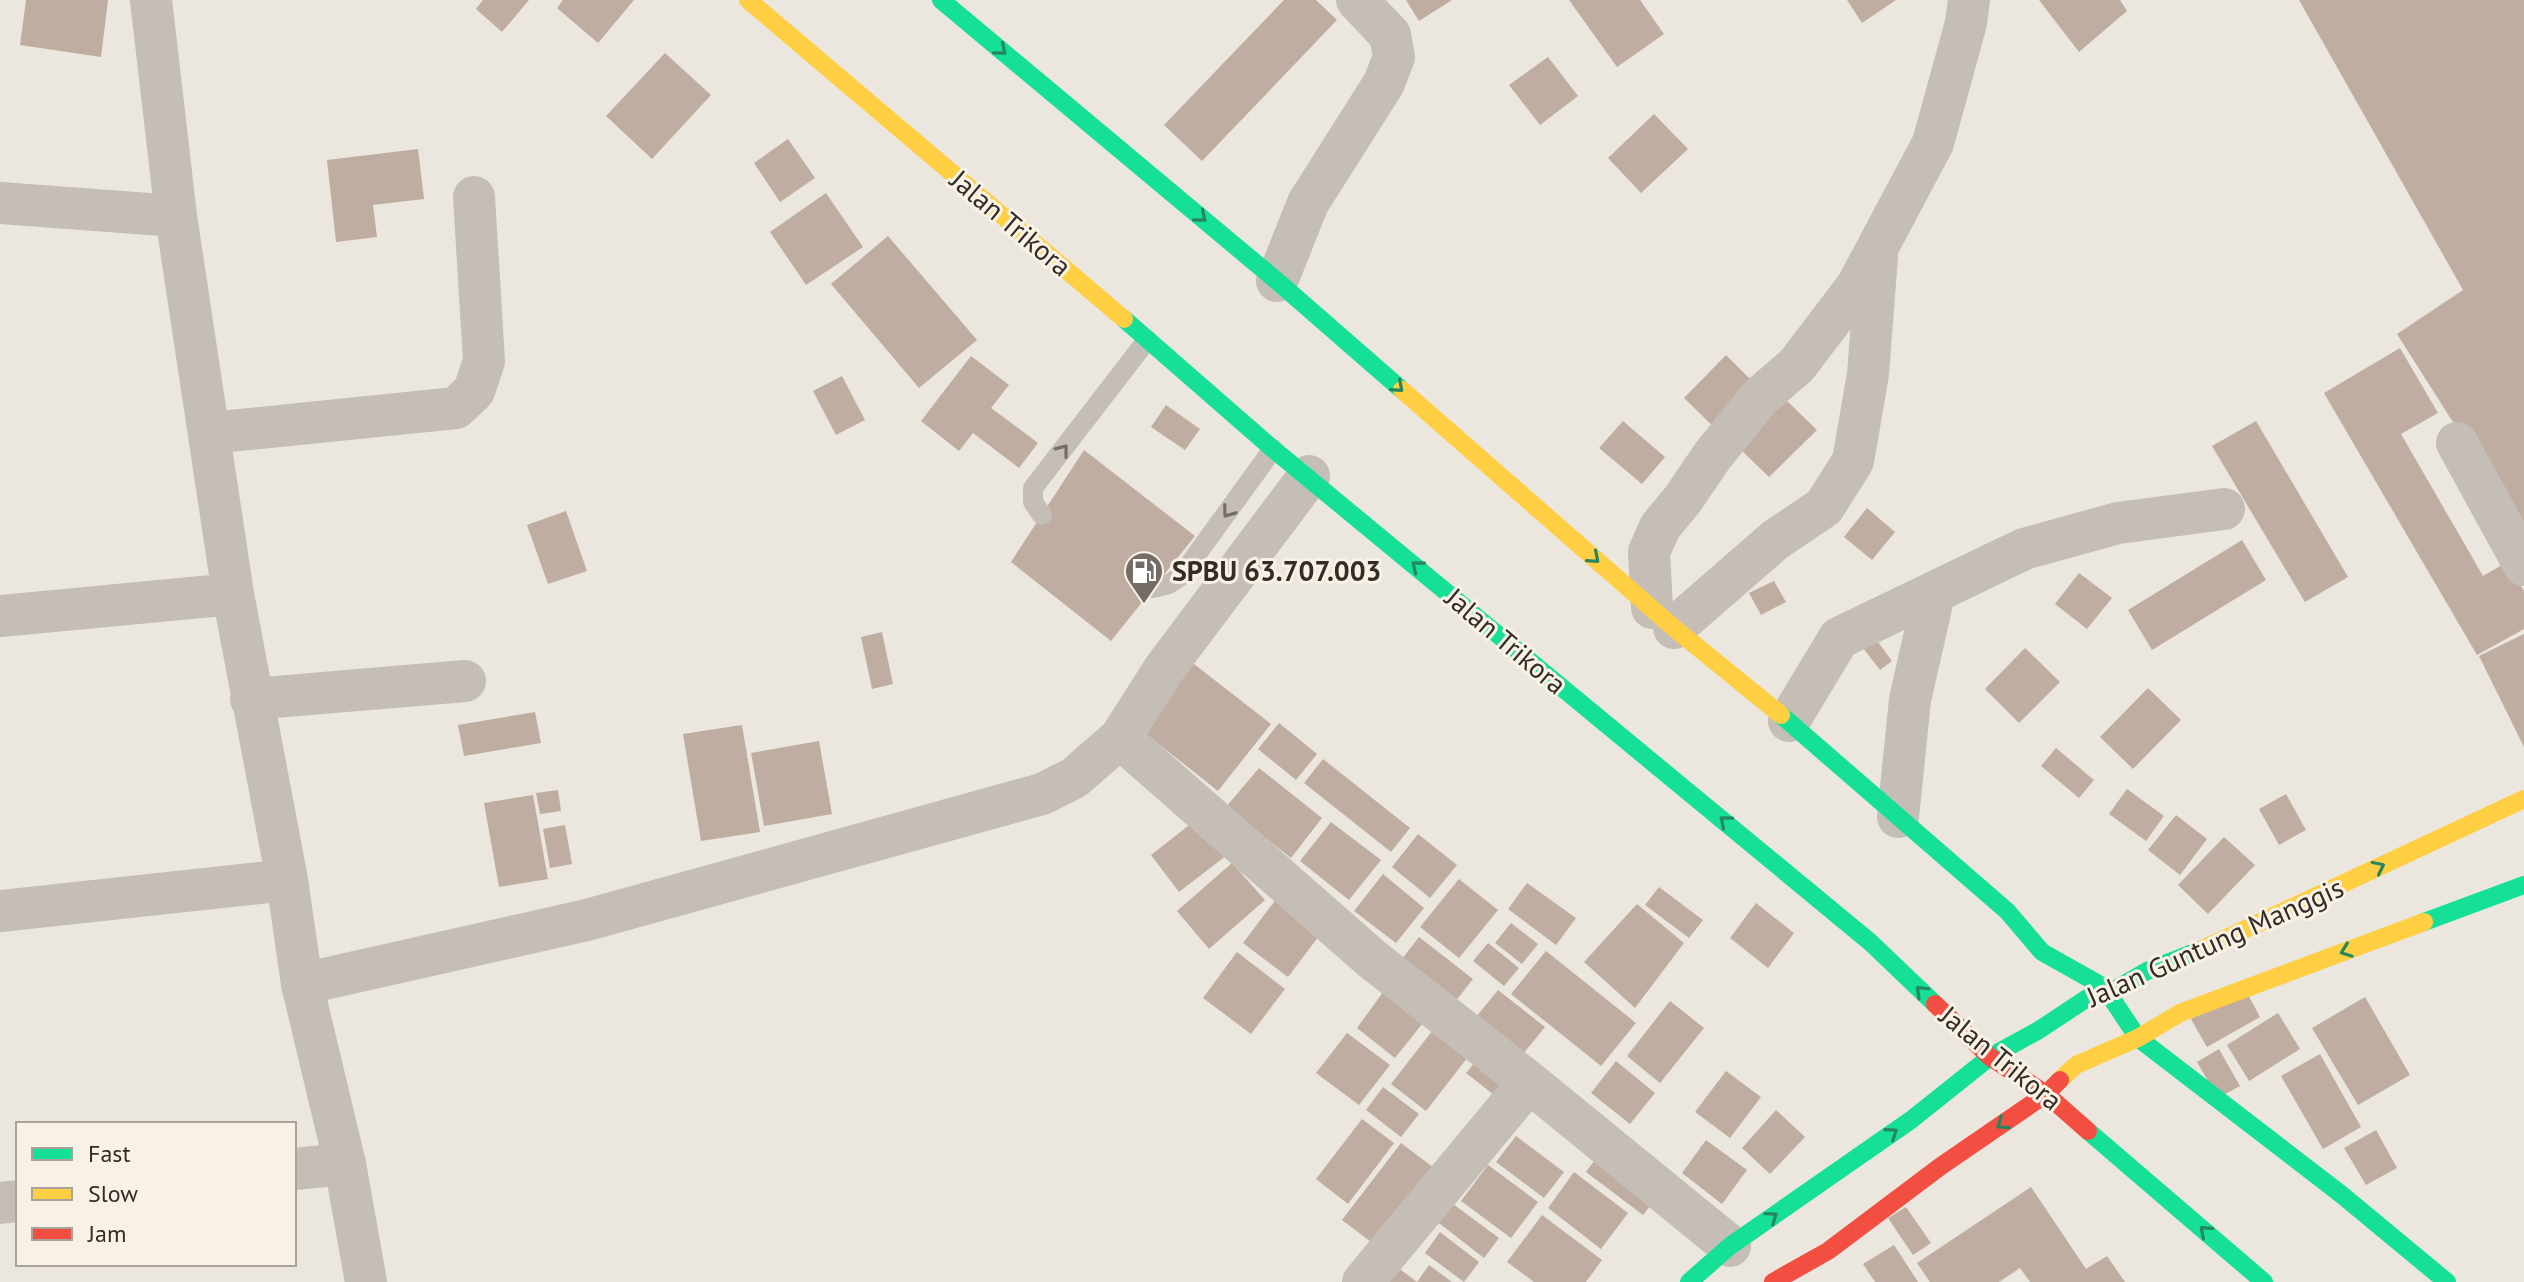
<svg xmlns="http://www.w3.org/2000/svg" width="2524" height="1282" font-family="'PT Sans',sans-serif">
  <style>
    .building { fill: #beada0 }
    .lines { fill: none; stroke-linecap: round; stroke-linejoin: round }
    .lane { stroke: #c4beb7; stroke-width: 20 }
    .street { stroke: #c4beb7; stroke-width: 42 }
    .fast { stroke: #16e098; stroke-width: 18 }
    .slow { stroke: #ffcf43; stroke-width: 18 }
    .jam { stroke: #f24e42; stroke-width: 18 }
    .oneway { stroke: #25865f }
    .oneway2 { stroke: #756e67 }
    .labels { text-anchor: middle; stroke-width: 6; stroke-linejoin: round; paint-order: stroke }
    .street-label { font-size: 28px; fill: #342c26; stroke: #f8f1e5 }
    .poi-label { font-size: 28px; font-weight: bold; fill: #342c26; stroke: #f8f1e5; text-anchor: start }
  </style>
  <rect width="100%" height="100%" fill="#ebe7de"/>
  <path class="building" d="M 26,0 L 108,0 L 101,57 L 20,45 Z
    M 483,0 L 529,0 L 502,32 L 476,9 Z
    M 563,0 L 634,0 L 598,43 L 557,8 Z
    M 1284,0 L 1316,0 L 1337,20 L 1202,161 L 1164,125 Z
    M 1406,0 L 1452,0 L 1419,21 Z
    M 1569,0 L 1640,0 L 1664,34 L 1617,67 Z
    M 1847,0 L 1896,0 L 1862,23 Z
    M 2039,0 L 2120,0 L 2127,11 L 2079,52 Z
    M 2299,0 L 2524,0 L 2524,534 L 2397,334 L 2463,290 Z
    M 665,53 L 711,95 L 652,159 L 606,116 Z
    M 1548,57 L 1578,96 L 1540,125 L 1509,85 Z
    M 1654,114 L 1688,149 L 1641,193 L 1608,158 Z
    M 788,139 L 815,178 L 780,202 L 754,163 Z
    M 418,149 L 424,199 L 373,205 L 377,237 L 336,242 L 327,160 Z
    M 826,193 L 863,247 L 806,285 L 770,232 Z
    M 888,236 L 977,340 L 919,388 L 831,284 Z
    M 2400,348 L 2438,413 L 2401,434 L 2483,576 L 2507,562 L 2524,591 L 2524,629 L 2477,655 L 2324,393 Z
    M 1726,355 L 1758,387 L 1716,429 L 1684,398 Z
    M 971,356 L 1009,385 L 991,408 L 1038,443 L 1019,468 L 973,433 L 959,451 L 921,421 Z
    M 842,376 L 865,420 L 836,435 L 813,391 Z
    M 1786,400 L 1817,430 L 1769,477 L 1738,447 Z
    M 1166,405 L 1200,429 L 1185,450 L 1151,427 Z
    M 1623,421 L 1665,457 L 1642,484 L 1599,448 Z
    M 2256,421 L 2348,577 L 2305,602 L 2212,446 Z
    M 1084,450 L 1195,536 L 1111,641 L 1011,562 Z
    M 1867,508 L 1895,532 L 1872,560 L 1844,537 Z
    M 566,511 L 587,571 L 548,584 L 527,525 Z
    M 2242,540 L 2266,580 L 2152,650 L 2128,610 Z
    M 2079,573 L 2112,598 L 2087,629 L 2055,604 Z
    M 1774,581 L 1786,602 L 1761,615 L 1749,593 Z
    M 1870,631 L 1892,661 L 1880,670 L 1857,640 Z
    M 882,632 L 893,684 L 872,689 L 861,637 Z
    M 2524,634 L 2524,747 L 2479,656 Z
    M 2025,648 L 2060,682 L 2019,723 L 1985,689 Z
    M 1194,664 L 1271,724 L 1218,791 L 1141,730 Z
    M 2148,688 L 2181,720 L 2133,769 L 2100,737 Z
    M 535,712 L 541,743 L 464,756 L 458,725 Z
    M 1279,723 L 1317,754 L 1296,780 L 1258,749 Z
    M 742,725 L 760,832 L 701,841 L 683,734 Z
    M 819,741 L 832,814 L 764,826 L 751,753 Z
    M 2056,748 L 2094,780 L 2079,798 L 2041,766 Z
    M 1323,759 L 1410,828 L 1391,852 L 1304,783 Z
    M 1259,768 L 1322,818 L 1291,858 L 1226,807 Z
    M 2127,789 L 2164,816 L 2146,841 L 2109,814 Z
    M 558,790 L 561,811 L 540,814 L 536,793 Z
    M 2286,794 L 2306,830 L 2279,845 L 2259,809 Z
    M 533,795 L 548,879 L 499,887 L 484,803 Z
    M 1202,815 L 1231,852 L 1179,892 L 1151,855 Z
    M 2176,815 L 2207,839 L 2180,875 L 2148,850 Z
    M 1331,822 L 1381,860 L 1349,900 L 1300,861 Z
    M 565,825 L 572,864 L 550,868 L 543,829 Z
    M 1418,834 L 1457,865 L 1430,898 L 1392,867 Z
    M 2224,837 L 2255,865 L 2208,914 L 2178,885 Z
    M 1232,863 L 1265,900 L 1209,949 L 1177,911 Z
    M 1383,874 L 1424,908 L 1396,943 L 1354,911 Z
    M 1459,879 L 1498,910 L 1459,958 L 1420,927 Z
    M 1527,883 L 1576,918 L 1556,945 L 1508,909 Z
    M 1659,887 L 1703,920 L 1689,938 L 1645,905 Z
    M 1283,890 L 1328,924 L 1288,977 L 1243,943 Z
    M 1756,903 L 1794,933 L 1768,968 L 1730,938 Z
    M 1637,904 L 1684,943 L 1635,1008 L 1584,962 Z
    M 1511,923 L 1538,944 L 1522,964 L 1495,943 Z
    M 1419,937 L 1473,979 L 1455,1002 L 1402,959 Z
    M 1488,943 L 1519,968 L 1504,986 L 1473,961 Z
    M 1546,951 L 1636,1023 L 1601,1066 L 1511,994 Z
    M 1237,952 L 1285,989 L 1251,1034 L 1203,998 Z
    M 1386,988 L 1426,1019 L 1395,1058 L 1357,1028 Z
    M 2245,989 L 2260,1017 L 2207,1047 L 2191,1019 Z
    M 1498,990 L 1545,1027 L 1523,1054 L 1476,1017 Z
    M 2365,997 L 2410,1075 L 2358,1105 L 2312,1028 Z
    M 1670,1001 L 1704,1028 L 1660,1083 L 1627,1056 Z
    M 2278,1013 L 2300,1049 L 2249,1081 L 2227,1045 Z
    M 1436,1026 L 1471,1053 L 1426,1111 L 1391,1084 Z
    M 1347,1033 L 1390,1065 L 1359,1105 L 1316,1073 Z
    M 2219,1049 L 2240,1086 L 2218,1098 L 2197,1062 Z
    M 2320,1054 L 2361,1127 L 2323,1149 L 2281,1076 Z
    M 1480,1056 L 1512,1081 L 1498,1098 L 1466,1073 Z
    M 1616,1061 L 1655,1093 L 1630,1124 L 1591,1093 Z
    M 1726,1071 L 1761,1097 L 1730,1138 L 1695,1112 Z
    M 1383,1087 L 1419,1114 L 1401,1137 L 1366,1110 Z
    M 1776,1110 L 1805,1137 L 1770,1174 L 1742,1148 Z
    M 1362,1119 L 1394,1143 L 1348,1204 L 1316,1179 Z
    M 2376,1130 L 2397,1168 L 2366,1185 L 2344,1148 Z
    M 1516,1136 L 1564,1172 L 1544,1198 L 1496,1162 Z
    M 1706,1140 L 1747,1170 L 1722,1204 L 1682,1173 Z
    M 1401,1143 L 1438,1171 L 1379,1248 L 1342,1220 Z
    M 1602,1150 L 1660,1193 L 1643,1215 L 1586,1172 Z
    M 1488,1165 L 1538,1202 L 1511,1238 L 1461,1201 Z
    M 1574,1172 L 1628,1213 L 1601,1249 L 1548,1208 Z
    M 2031,1187 L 2086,1269 L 2107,1256 L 2125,1282 L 2030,1282 L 2020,1268 L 1999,1282 L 1930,1282 L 1917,1263 Z
    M 1449,1201 L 1499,1238 L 1484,1258 L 1435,1220 Z
    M 1906,1207 L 1931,1243 L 1913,1255 L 1888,1218 Z
    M 1542,1215 L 1602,1260 L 1586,1282 L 1534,1282 L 1507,1262 Z
    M 1440,1232 L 1479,1262 L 1464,1282 L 1425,1253 Z
    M 1894,1245 L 1918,1282 L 1875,1282 L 1863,1264 Z
    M 1393,1264 L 1417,1282 L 1379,1282 Z
    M 1429,1265 L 1452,1282 L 1417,1282 Z"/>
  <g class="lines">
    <path class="lane" d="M 1042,515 L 1033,502 L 1033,488 L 1147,340
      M 1153,588 L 1169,584 L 1181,576 L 1273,449"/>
    <path class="street" d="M 151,0 L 176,216 L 233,594 L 287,880 L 302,984 L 345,1164 L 366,1282
      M 0,203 L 176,216
      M 1277,281 L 1308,203 L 1384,83 L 1394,57 L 1390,35 L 1357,0
      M 210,433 L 456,408 L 474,391 L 484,361 L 474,197
      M 2457,443 L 2524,565
      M 1652,608 L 1649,552 L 1660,527 L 1683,499 L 1713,455 L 1760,397 L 1797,365 L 1857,286 L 1933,143 L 1966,23 L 1969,0
      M 0,616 L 233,594
      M 1674,628 L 1775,540 L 1824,507 L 1853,461 L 1868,374 L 1877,257
      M 251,699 L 465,681
      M 1789,721 L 1839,638 L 2024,549 L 2118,523 L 2224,509
      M 1120,738 L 1372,959 L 1529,1082 L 1730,1246
      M 1898,817 L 1910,700 L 1934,594
      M 0,911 L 287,880
      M 302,984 L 587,920 L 1042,794 L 1074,778 L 1120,738 L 1164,669 L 1309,476
      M 294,1169 L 345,1164
      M 0,1203 L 18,1201
      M 1363,1282 L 1529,1082"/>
    <path class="fast" d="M 941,0 L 1277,281 L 1402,390
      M 1124,319 L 1273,449 L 1870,942 L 1935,1004
      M 1781,715 L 2007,911 L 2042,952 L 2104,987 L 2138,1038 L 2342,1195 L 2447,1282
      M 2424,922 L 2524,885
      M 2088,1131 L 2264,1282
      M 1689,1282 L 1730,1246 L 1911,1120 L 1990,1057 L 2039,1030 L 2104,987 L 2114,990 L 2147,971 L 2203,949"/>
    <path class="slow" d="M 748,0 L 1124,319
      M 1402,390 L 1674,628 L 1781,715
      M 2203,949 L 2524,799
      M 2060,1080 L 2076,1065 L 2138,1038 L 2180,1013 L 2424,922"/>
    <path class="jam" d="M 1935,1004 L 1990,1057 L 2046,1094 L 2088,1131
      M 1773,1282 L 1828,1251 L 1941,1166 L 2046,1094 L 2060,1080"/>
  </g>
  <defs><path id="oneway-chevron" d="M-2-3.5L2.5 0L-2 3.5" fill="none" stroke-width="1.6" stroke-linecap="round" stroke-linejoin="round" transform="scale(2)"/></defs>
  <g class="oneway">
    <use href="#oneway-chevron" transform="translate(1001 50) rotate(40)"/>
    <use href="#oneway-chevron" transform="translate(1201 217) rotate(40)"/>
    <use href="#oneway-chevron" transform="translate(1398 387) rotate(41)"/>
    <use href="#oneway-chevron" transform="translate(1594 558) rotate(41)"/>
    <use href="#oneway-chevron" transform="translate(1417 566) rotate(-140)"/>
    <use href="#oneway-chevron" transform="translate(1725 821) rotate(-140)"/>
    <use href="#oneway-chevron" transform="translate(2379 867) rotate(-26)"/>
    <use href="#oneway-chevron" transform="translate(2346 951) rotate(160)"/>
    <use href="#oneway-chevron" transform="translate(1921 991) rotate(-136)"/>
    <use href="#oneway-chevron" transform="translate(2002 1124) rotate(146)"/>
    <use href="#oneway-chevron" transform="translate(1892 1133) rotate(-35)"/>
    <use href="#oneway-chevron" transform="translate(1772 1217) rotate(-35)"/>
    <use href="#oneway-chevron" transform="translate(2205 1231) rotate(-139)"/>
  </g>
  <g class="oneway2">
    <use href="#oneway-chevron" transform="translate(1063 450) rotate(-52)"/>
    <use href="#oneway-chevron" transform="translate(1228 512) rotate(126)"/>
  </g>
  <defs>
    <symbol id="fuel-pin" viewBox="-11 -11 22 30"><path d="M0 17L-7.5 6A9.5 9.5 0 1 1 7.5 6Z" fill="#746d66" stroke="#f8f1e5"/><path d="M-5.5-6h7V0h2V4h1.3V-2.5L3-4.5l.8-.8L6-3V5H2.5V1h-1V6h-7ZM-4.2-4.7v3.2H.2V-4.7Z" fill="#fff"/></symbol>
  </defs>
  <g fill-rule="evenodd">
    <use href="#fuel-pin" x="1122" y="549" width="44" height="60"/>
  </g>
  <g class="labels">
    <g class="street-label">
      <text transform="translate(1011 223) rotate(40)" y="10">Jalan Trikora</text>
      <text transform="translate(1506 641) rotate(40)" y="10">Jalan Trikora</text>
      <text transform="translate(2215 942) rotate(-24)" y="10">Jalan Guntung Manggis</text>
      <text transform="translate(2001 1058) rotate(39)" y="10">Jalan Trikora</text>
    </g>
    <g class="poi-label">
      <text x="1172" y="581">SPBU 63.707.003</text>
    </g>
  </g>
  <rect x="16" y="1122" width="280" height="144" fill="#f8f1e5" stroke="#aaa299" stroke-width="2"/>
  <rect x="32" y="1148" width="40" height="12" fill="#16e098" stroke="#aaa299" stroke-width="2"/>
  <text x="88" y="1162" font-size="24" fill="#342c26">Fast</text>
  <rect x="32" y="1188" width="40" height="12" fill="#ffcf43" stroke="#aaa299" stroke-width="2"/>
  <text x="88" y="1202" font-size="24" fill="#342c26">Slow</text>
  <rect x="32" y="1228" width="40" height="12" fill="#f24e42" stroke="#aaa299" stroke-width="2"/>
  <text x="88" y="1242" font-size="24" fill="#342c26">Jam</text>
</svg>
